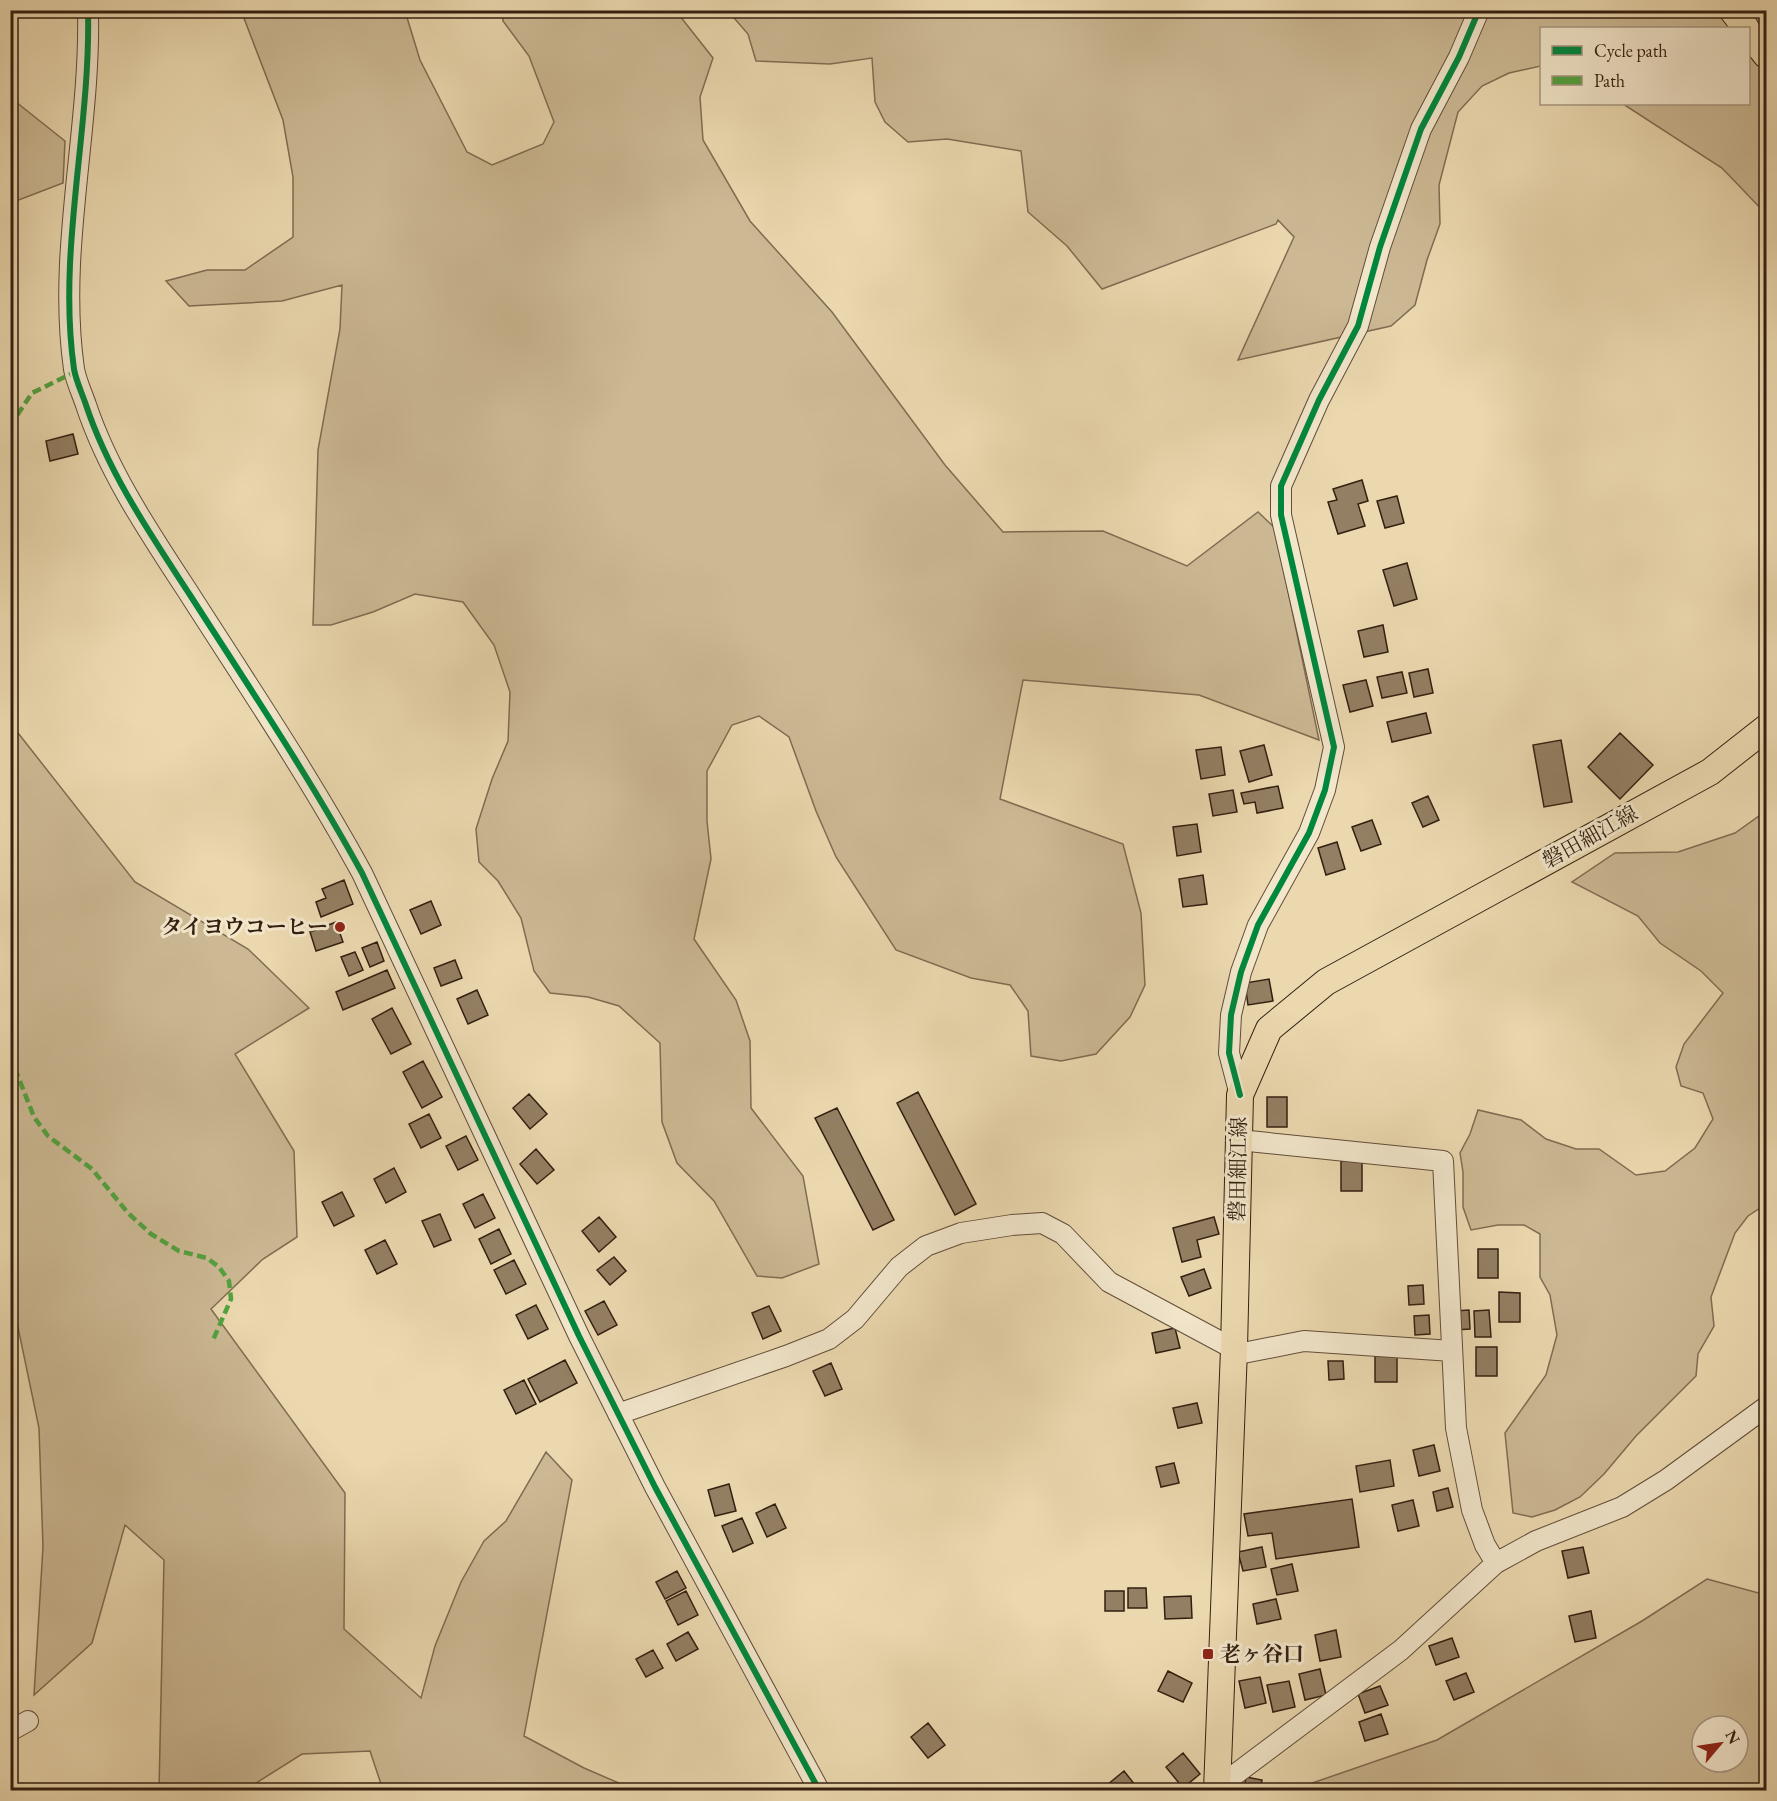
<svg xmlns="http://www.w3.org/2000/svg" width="1777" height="1801" font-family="'EB Garamond','Noto Serif JP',serif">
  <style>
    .green { fill: #ccb994; stroke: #806c52; stroke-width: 1.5; fill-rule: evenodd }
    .building { fill: #937f63; stroke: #331f10; stroke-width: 1.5 }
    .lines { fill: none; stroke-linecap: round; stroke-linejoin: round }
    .minor-casing { stroke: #614d38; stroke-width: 22 }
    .major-casing { stroke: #331f10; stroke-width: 28 }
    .minor { stroke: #f2e6cb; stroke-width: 20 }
    .major { stroke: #ebd8af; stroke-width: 26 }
    .quiet { stroke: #52a23f; stroke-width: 4.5; stroke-dasharray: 9 4.5; stroke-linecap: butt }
    .cycleway-casing { stroke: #f2e6cb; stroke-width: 10 }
    .cycleway { stroke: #00873e; stroke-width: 6 }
    .poi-dot { fill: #8f2418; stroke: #f2e6cb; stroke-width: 2 }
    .labels { text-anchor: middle; stroke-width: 6; stroke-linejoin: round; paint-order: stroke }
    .street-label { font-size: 21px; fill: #331f10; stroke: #f2e6cb }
    .poi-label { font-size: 21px; font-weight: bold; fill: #331f10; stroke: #f2e6cb; text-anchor: end }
  </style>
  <rect width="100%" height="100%" fill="#ebd8af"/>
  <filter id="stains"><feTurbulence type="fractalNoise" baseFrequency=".00333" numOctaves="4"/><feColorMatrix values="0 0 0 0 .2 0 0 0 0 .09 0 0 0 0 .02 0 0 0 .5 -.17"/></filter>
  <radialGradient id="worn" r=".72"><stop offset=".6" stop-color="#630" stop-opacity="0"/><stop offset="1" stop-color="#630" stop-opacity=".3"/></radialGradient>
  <path class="green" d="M 1719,10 L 1733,28 L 1542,28 L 1541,66 L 1509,73 L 1482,86 L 1458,112 L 1439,185 L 1440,224 L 1427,260 L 1415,305 L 1391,326 L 1238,360 L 1294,237 L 1278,220 L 1276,224 L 1102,289 L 1067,246 L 1028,212 L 1021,151 L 947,139 L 908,142 L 885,122 L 875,102 L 872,58 L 830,64 L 756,61 L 748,34 L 728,11 Z
    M 238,11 L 405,11 L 420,60 L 467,152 L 492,165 L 543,144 L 554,122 L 529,56 L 503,21 L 502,11 L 676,11 L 713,58 L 700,97 L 703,140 L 750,221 L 832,312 L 945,465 L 1003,532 L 1103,531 L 1187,566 L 1258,512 L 1275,528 L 1319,740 L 1199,695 L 1023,680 L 1000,799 L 1123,844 L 1141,913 L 1145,985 L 1130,1017 L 1096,1054 L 1061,1061 L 1031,1056 L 1028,1011 L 1010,985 L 971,978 L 896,950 L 836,857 L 816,811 L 789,737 L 759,716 L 732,725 L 707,771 L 707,821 L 711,859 L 694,939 L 736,1000 L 750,1041 L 751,1108 L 803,1176 L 819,1264 L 782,1278 L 757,1276 L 714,1201 L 677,1163 L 662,1122 L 660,1043 L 619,1006 L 588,997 L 550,993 L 534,971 L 521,918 L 498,881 L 479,862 L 476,829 L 492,779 L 508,741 L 510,692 L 494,645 L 463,602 L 415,594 L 373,612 L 331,625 L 313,625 L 318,450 L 340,329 L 342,285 L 282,301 L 189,306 L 166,281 L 207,270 L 245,270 L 293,237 L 293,177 L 283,120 L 242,13 Z
    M 1748,11 L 1766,11 L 1766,33 Z
    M 1749,48 L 1766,72 L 1766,214 L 1722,168 L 1623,104 L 1748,104 Z
    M 11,98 L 65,141 L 63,183 L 11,203 Z
    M 11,724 L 135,882 L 248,949 L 309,1008 L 235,1054 L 294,1151 L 297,1237 L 263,1259 L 211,1309 L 345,1493 L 344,1629 L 421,1698 L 435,1646 L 461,1582 L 484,1541 L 506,1521 L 546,1452 L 572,1480 L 524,1736 L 584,1768 L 635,1790 L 383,1790 L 370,1751 L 302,1754 L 245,1790 L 159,1790 L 164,1560 L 125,1525 L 92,1643 L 34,1695 L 43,1547 L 39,1428 L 10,1289 Z
    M 1766,811 L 1766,1204 L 1748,1216 L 1735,1233 L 1711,1297 L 1714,1326 L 1698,1354 L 1696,1376 L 1636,1436 L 1604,1474 L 1580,1497 L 1555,1510 L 1532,1517 L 1513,1513 L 1505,1433 L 1546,1375 L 1557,1335 L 1550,1295 L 1540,1277 L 1540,1234 L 1524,1225 L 1498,1225 L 1471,1230 L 1463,1207 L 1463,1172 L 1460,1153 L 1470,1134 L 1478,1110 L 1521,1120 L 1546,1139 L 1576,1149 L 1599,1149 L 1636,1175 L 1665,1171 L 1695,1148 L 1713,1119 L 1703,1093 L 1681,1086 L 1676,1067 L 1684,1044 L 1723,993 L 1701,971 L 1660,943 L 1638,916 L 1572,882 L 1615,853 L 1678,852 L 1735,833 Z
    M 1707,1579 L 1766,1595 L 1766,1790 L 1292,1790 L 1437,1740 L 1642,1621 ZM 1702,1726 L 1738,1726 L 1738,1762 L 1702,1762 Z"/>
  <path class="building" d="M 73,434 L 78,454 L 50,461 L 46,441 Z
    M 1362,480 L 1368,501 L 1358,504 L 1365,526 L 1338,534 L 1328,502 L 1337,500 L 1333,489 Z
    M 1397,496 L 1404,523 L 1385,528 L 1377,501 Z
    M 1407,563 L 1417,599 L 1394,606 L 1383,570 Z
    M 1383,625 L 1388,652 L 1364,657 L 1358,631 Z
    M 1428,669 L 1433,693 L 1414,697 L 1409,673 Z
    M 1402,672 L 1407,693 L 1382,698 L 1377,677 Z
    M 1366,680 L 1373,706 L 1350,712 L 1343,685 Z
    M 1426,713 L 1431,733 L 1392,742 L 1387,722 Z
    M 1620,733 L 1653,765 L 1620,799 L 1588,767 Z
    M 1561,740 L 1572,802 L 1544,807 L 1533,745 Z
    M 1264,745 L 1272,775 L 1249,782 L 1240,751 Z
    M 1221,747 L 1225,775 L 1201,779 L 1196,750 Z
    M 1278,786 L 1283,808 L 1257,813 L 1255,802 L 1244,804 L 1241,793 Z
    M 1233,790 L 1237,812 L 1213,816 L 1209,794 Z
    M 1428,796 L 1439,820 L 1423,827 L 1412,803 Z
    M 1372,820 L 1381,844 L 1361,851 L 1352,827 Z
    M 1197,824 L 1201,852 L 1177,856 L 1173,827 Z
    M 1337,842 L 1345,869 L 1326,875 L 1318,848 Z
    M 1203,875 L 1207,904 L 1183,907 L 1179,879 Z
    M 344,880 L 353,904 L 321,917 L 316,902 L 326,898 L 322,889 Z
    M 431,901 L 441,925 L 421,934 L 410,910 Z
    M 336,922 L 343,942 L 316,951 L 310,932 Z
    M 377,942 L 384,961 L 370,967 L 362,948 Z
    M 355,952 L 363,970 L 349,976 L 341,957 Z
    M 455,960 L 462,978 L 441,986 L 434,968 Z
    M 387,970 L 395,988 L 343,1010 L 336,992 Z
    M 1269,979 L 1273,1001 L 1248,1005 L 1245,983 Z
    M 477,990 L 488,1015 L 468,1024 L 457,999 Z
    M 392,1008 L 411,1044 L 391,1054 L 372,1019 Z
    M 423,1061 L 442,1097 L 422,1108 L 403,1072 Z
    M 918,1092 L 976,1204 L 955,1215 L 897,1103 Z
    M 529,1094 L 547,1114 L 530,1129 L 513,1108 Z
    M 1267,1097 L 1287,1097 L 1287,1127 L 1267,1127 Z
    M 837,1108 L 894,1220 L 873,1230 L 815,1118 Z
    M 429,1114 L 441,1138 L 421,1148 L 409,1124 Z
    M 466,1136 L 478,1160 L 458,1170 L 446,1146 Z
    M 536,1149 L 554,1170 L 537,1184 L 520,1164 Z
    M 1341,1161 L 1362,1161 L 1362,1191 L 1341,1191 Z
    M 394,1168 L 406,1192 L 386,1203 L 374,1179 Z
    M 342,1192 L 354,1216 L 334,1226 L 322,1202 Z
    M 483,1194 L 495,1218 L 475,1228 L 463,1204 Z
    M 440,1214 L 451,1240 L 434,1247 L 422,1221 Z
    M 599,1217 L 616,1237 L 599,1252 L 582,1231 Z
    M 1214,1217 L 1219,1234 L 1197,1240 L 1201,1257 L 1182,1262 L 1173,1228 Z
    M 499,1229 L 511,1254 L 491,1264 L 479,1239 Z
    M 385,1240 L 397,1264 L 377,1274 L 365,1250 Z
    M 1478,1249 L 1498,1249 L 1498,1278 L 1478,1278 Z
    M 614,1257 L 626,1271 L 610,1285 L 597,1270 Z
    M 514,1260 L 526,1284 L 506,1294 L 494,1270 Z
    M 1204,1269 L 1211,1288 L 1189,1296 L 1181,1277 Z
    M 1423,1285 L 1424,1304 L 1409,1305 L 1408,1286 Z
    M 1499,1292 L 1520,1293 L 1520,1322 L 1499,1322 Z
    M 604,1301 L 617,1325 L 598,1335 L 585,1311 Z
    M 536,1305 L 548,1329 L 528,1339 L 516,1315 Z
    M 769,1306 L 781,1331 L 763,1339 L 752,1313 Z
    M 1469,1310 L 1470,1329 L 1455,1330 L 1454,1311 Z
    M 1489,1310 L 1491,1337 L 1475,1337 L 1474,1311 Z
    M 1429,1315 L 1430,1334 L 1415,1335 L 1414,1316 Z
    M 1175,1328 L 1180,1348 L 1156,1353 L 1152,1333 Z
    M 1476,1347 L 1497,1347 L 1497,1376 L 1476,1376 Z
    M 1375,1355 L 1397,1355 L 1397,1382 L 1375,1382 Z
    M 565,1360 L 577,1383 L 540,1402 L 528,1379 Z
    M 1328,1361 L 1343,1361 L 1344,1379 L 1329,1380 Z
    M 831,1363 L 842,1389 L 825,1396 L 813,1371 Z
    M 524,1380 L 536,1404 L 516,1414 L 504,1390 Z
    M 1197,1403 L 1202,1423 L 1178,1428 L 1173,1408 Z
    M 1434,1445 L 1440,1471 L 1419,1476 L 1413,1450 Z
    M 1390,1460 L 1394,1486 L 1360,1492 L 1356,1466 Z
    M 1174,1463 L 1179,1483 L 1161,1487 L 1156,1467 Z
    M 729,1484 L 736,1511 L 715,1516 L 708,1490 Z
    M 1448,1488 L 1453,1507 L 1437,1511 L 1433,1492 Z
    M 1352,1499 L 1359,1547 L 1276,1559 L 1272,1533 L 1248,1536 L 1244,1514 Z
    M 1413,1500 L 1419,1526 L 1398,1531 L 1392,1505 Z
    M 775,1504 L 786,1528 L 767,1537 L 756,1513 Z
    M 742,1518 L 753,1543 L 733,1552 L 722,1526 Z
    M 1262,1547 L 1266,1567 L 1243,1571 L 1238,1552 Z
    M 1583,1547 L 1589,1573 L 1568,1578 L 1562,1551 Z
    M 1292,1564 L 1298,1591 L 1277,1595 L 1271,1569 Z
    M 677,1571 L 686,1588 L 665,1599 L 656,1582 Z
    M 1128,1588 L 1146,1588 L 1147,1608 L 1128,1608 Z
    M 686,1591 L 698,1615 L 678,1625 L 666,1601 Z
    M 1105,1591 L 1124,1591 L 1124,1611 L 1105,1611 Z
    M 1191,1596 L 1192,1618 L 1165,1619 L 1164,1597 Z
    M 1276,1599 L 1281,1619 L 1257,1624 L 1253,1604 Z
    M 1591,1611 L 1596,1638 L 1575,1642 L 1569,1616 Z
    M 1336,1630 L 1341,1657 L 1320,1661 L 1315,1635 Z
    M 688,1632 L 698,1649 L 676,1661 L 667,1644 Z
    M 1452,1638 L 1459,1657 L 1436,1665 L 1429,1646 Z
    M 653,1650 L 663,1668 L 646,1677 L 636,1659 Z
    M 1320,1669 L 1326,1695 L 1305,1700 L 1299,1674 Z
    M 1168,1671 L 1192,1683 L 1183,1702 L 1158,1691 Z
    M 1466,1673 L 1474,1692 L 1454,1700 L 1446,1681 Z
    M 1260,1677 L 1266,1703 L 1245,1708 L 1239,1681 Z
    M 1289,1681 L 1295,1707 L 1273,1712 L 1267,1685 Z
    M 1380,1686 L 1388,1705 L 1365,1713 L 1358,1694 Z
    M 1381,1714 L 1388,1734 L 1365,1741 L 1359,1722 Z
    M 928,1723 L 945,1745 L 928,1758 L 911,1737 Z
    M 1183,1753 L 1200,1774 L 1183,1788 L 1166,1767 Z
    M 1124,1771 L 1139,1790 L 1112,1790 L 1107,1785 Z
    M 1246,1777 L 1262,1780 L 1260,1790 L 1244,1790 Z"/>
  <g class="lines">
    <defs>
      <path id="minor" d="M 88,10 C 91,129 57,251 74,369 C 76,381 82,393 86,405 C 109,474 151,535 190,595 C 249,687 310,778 362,873 L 579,1336 L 655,1487 L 819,1790
        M 1240,1095 L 1229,1053 L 1231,1015 L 1241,972 L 1258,925 L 1309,833 L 1325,790 L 1334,747 L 1281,515 L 1281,486 L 1319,400 L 1358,326 L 1380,247 L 1421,129 L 1459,57 L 1479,10
        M 1239,1140 L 1443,1161 L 1456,1428 L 1472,1510 L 1485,1545 L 1496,1563
        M 1233,1355 L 1304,1341 L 1452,1351
        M 618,1414 L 786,1356 L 829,1339 L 855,1319 L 899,1267 L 926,1246 L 961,1233 L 1012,1225 L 1042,1223 L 1063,1234 L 1109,1282 L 1234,1349
        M 10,1731 L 28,1721
        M 1217,1788 L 1401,1650 L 1496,1563 L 1536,1541 L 1622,1507 L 1666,1480 L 1766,1407"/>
      <path id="major" d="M 1732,10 L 1746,28
        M 1748,32 L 1766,55
        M 1217,1790 L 1234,1349 L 1240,1095 L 1269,1029 L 1326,982 L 1710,772 L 1766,728"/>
    </defs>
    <use href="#minor" class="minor-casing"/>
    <use href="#major" class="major-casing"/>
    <use href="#minor" class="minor"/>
    <use href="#major" class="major"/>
    <path class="quiet" d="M 10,426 L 32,393 L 75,372
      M 10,1056 L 34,1117 L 48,1136 L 92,1169 L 128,1213 L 151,1234 L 179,1251 L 207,1258 L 219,1267 L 229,1281 L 231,1299 L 213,1340"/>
    <defs>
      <path id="cycleway" d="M 88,10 C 91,129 57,251 74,369 C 76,381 82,393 86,405 C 109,474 151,535 190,595 C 249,687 310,778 362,873 L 579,1336 L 655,1487 L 819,1790
        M 1240,1095 L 1229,1053 L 1231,1015 L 1241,972 L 1258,925 L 1309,833 L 1325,790 L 1334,747 L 1281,515 L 1281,486 L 1319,400 L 1358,326 L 1380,247 L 1421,129 L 1459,57 L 1479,10"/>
    </defs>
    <use href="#cycleway" class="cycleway-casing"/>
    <use href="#cycleway" class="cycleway"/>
  </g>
  <g class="poi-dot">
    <circle cx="340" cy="927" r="6"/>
    <rect x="1202" y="1648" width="12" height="12" rx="3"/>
  </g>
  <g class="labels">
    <g class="street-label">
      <text transform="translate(1590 837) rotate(-29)" y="7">磐田細江線</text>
      <text transform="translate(1238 1169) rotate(-89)" y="7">磐田細江線</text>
    </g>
    <g class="poi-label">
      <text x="328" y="934">タイヨウコーヒー</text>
      <text x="1220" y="1661" text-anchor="start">老ヶ谷口</text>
    </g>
  </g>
  <rect width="1777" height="1801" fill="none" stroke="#ebd8af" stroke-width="36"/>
  <rect x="12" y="12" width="1753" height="1777" fill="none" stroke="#331f10" stroke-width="3"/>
  <rect x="18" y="18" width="1741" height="1765" fill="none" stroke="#331f10" stroke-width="1.5"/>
  <rect x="1540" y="27" width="210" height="78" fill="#f2e6cb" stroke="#a69680" stroke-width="1.5"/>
  <rect x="1552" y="46" width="30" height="9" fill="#00873e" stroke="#a69680" stroke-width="1.5"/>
  <text x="1594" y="57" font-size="18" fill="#331f10">Cycle path</text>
  <rect x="1552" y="76" width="30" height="9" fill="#52a23f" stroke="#a69680" stroke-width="1.5"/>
  <text x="1594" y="87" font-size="18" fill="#331f10">Path</text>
  <g transform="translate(1720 1744) rotate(61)"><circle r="28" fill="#f2e6cb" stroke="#a69680" stroke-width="1.5"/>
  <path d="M0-4.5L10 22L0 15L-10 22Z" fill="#8f2418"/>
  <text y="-9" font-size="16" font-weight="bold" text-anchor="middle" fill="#331f10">N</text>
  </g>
  <rect width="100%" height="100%" filter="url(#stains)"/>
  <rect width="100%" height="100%" fill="url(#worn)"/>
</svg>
